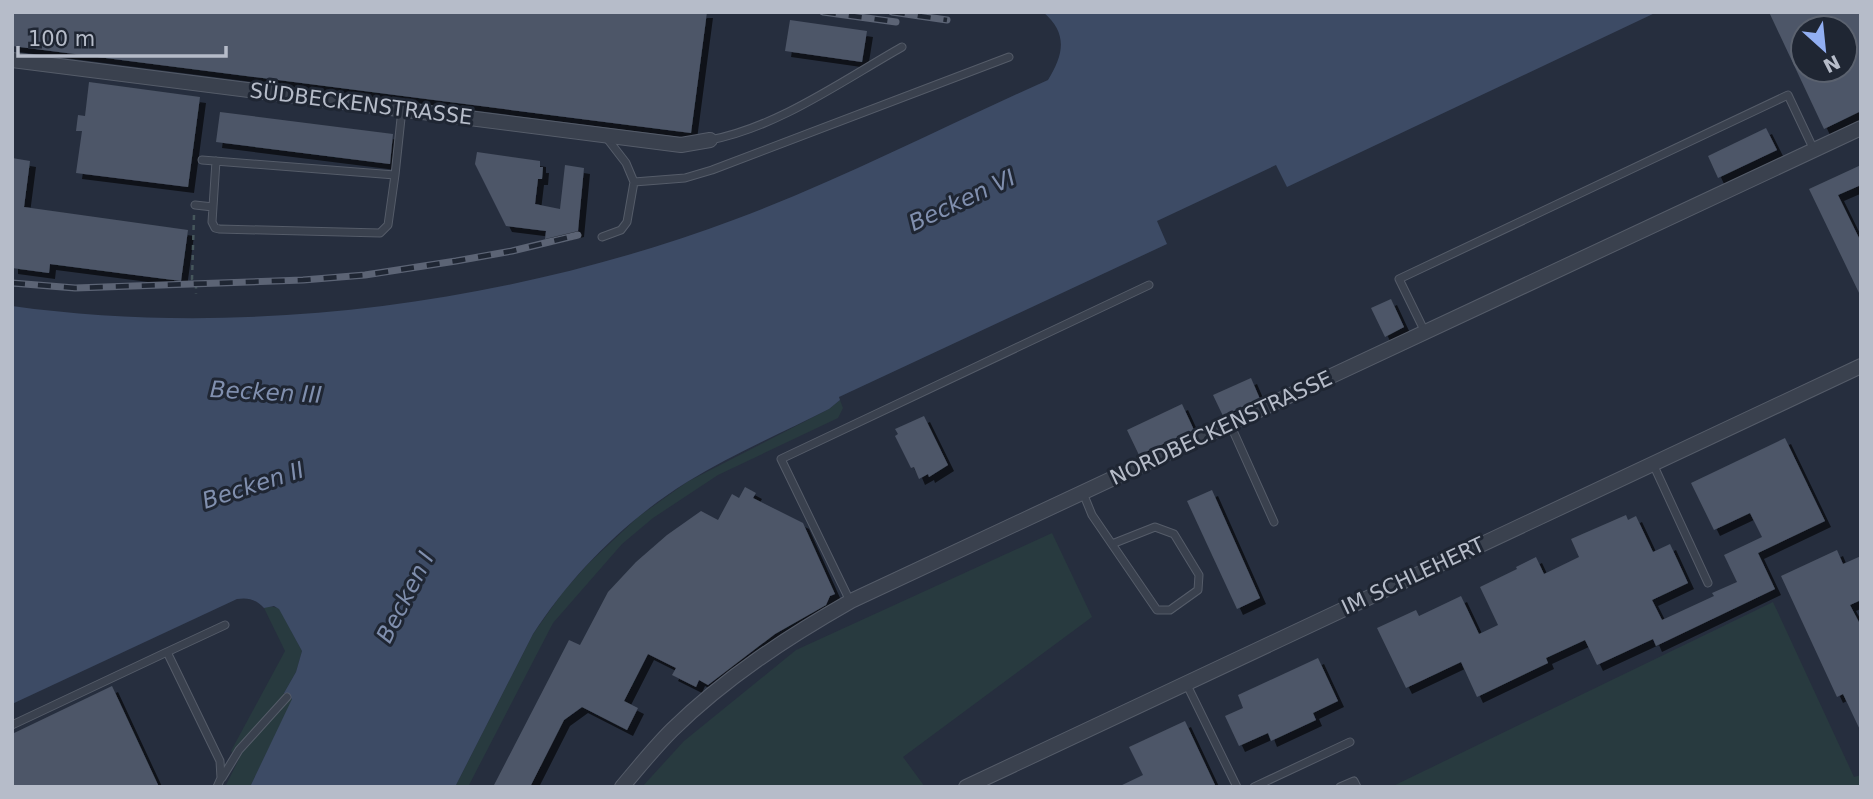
<svg xmlns="http://www.w3.org/2000/svg" width="1873" height="799" font-family="'DejaVu Sans',sans-serif">
  <style>
    .green { fill: #283a3f }
    .water { fill: #3d4b65 }
    .building { fill: #4d5667; fill-rule: evenodd; filter: url(#shadow) }
    .lines { fill: none; stroke-linecap: round; stroke-linejoin: round }
    .lane-casing { stroke: #555c69; stroke-width: 9 }
    .street-casing { stroke: #555c69; stroke-width: 16 }
    .path { stroke: #46575c; stroke-width: 2.5; stroke-dasharray: 5 5; stroke-linecap: butt }
    .lane { stroke: #3a414e; stroke-width: 7 }
    .street { stroke: #3a414e; stroke-width: 14 }
    .rail-casing { stroke: #5c6475; stroke-width: 7 }
    .rail { stroke: #1f2633; stroke-width: 4.5; stroke-dasharray: 13; stroke-linecap: butt }
    .labels { text-anchor: middle; stroke-width: 6; stroke-linejoin: round; paint-order: stroke }
    .street-label { font-size: 21px; fill: #b6bcc9; stroke: #1f2633 }
    .water-label { font-size: 23px; font-style: italic; fill: #808fae; stroke: #1f2633 }
  </style>
  <defs>
    <filter id="shadow"><feDropShadow dx="6" dy="6" stdDeviation="0" flood-color="#0009"/></filter>
  </defs>
  <rect width="100%" height="100%" fill="#262e3e"/>
  <path class="green" d="M 840,400 L 843,408 L 838,418 L 718,475 L 653,518 L 622,544 L 553,623 L 468,787 L 455,787 L 533,634 L 563,592 L 588,564 L 638,517 L 687,482 L 829,409 Z
    M 1052,533 L 1092,617 L 903,757 L 925,787 L 642,787 L 684,741 L 796,650 Z
    M 1773,602 L 1854,777 L 1861,775 L 1861,787 L 1391,787 Z
    M 268,606 L 279,608 L 302,651 L 296,672 L 284,693 L 293,699 L 250,787 L 225,787 L 239,759 L 231,751 L 285,651 L 264,608 Z"/>
  <path class="water" d="M 1043,12 L 1657,12 L 1287,187 L 1276,165 L 1157,221 L 1167,244 L 839,397 L 840,400 L 829,409 C 782,433 732,454 687,482 C 626,520 572,574 533,634 L 455,787 L 250,787 L 292,699 L 284,693 L 296,672 L 302,651 L 279,609 L 274,606 L 264,608 C 256,600 249,597 237,599 L 12,704 L 12,306 C 249,339 513,303 736,219 C 843,179 944,126 1048,80 C 1064,54 1068,33 1043,12 Z"/>
  <path class="building" d="M 12,12 L 707,12 L 691,133 L 12,46 Z
    M 1769,12 L 1861,12 L 1861,111 L 1824,129 ZM 1803,28 L 1845,28 L 1845,70 L 1803,70 Z
    M 790,20 L 867,31 L 862,62 L 785,51 Z
    M 89,82 L 200,97 L 188,187 L 76,173 L 82,131 L 76,131 L 78,115 L 85,116 Z
    M 220,112 L 393,134 L 390,164 L 216,142 Z
    M 1766,128 L 1777,150 L 1718,178 L 1708,156 Z
    M 477,152 L 540,161 L 540,167 L 543,167 L 542,179 L 538,179 L 535,204 L 560,209 L 565,165 L 584,168 L 578,231 L 545,239 L 546,231 L 506,226 L 475,164 Z
    M 12,158 L 30,161 L 24,207 L 188,230 L 181,281 L 50,264 L 49,273 L 12,268 Z
    M 1861,165 L 1861,185 L 1838,195 L 1861,242 L 1861,297 L 1809,189 Z
    M 1391,299 L 1404,327 L 1385,337 L 1371,308 Z
    M 1251,378 L 1260,399 L 1223,416 L 1213,395 Z
    M 1182,404 L 1194,430 L 1139,455 L 1127,430 Z
    M 924,416 L 948,465 L 929,477 L 928,474 L 919,479 L 914,467 L 911,468 L 895,436 L 898,434 L 895,429 Z
    M 1785,438 L 1825,521 L 1758,553 L 1775,589 L 1656,646 L 1653,639 L 1597,665 L 1585,640 L 1546,658 L 1548,663 L 1477,697 L 1461,662 L 1406,688 L 1377,628 L 1416,610 L 1419,616 L 1461,596 L 1479,634 L 1498,625 L 1480,587 L 1517,569 L 1516,567 L 1536,557 L 1544,574 L 1579,557 L 1571,539 L 1626,515 L 1628,520 L 1636,516 L 1653,552 L 1670,544 L 1688,583 L 1652,600 L 1662,620 L 1714,596 L 1712,593 L 1737,582 L 1724,555 L 1762,537 L 1750,513 L 1714,530 L 1691,483 Z
    M 745,487 L 756,493 L 753,498 L 803,523 L 835,594 L 830,596 L 826,605 L 775,634 L 708,685 L 699,680 L 696,687 L 672,675 L 676,668 L 648,654 L 624,701 L 638,708 L 627,730 L 582,707 L 564,720 L 530,787 L 493,787 L 569,640 L 580,645 L 608,592 L 636,562 L 667,535 L 701,511 L 718,520 L 732,494 L 739,498 Z
    M 1212,490 L 1260,598 L 1237,609 L 1187,501 Z
    M 1837,550 L 1843,564 L 1861,556 L 1861,600 L 1850,605 L 1861,626 L 1861,732 L 1843,694 L 1837,697 L 1781,576 Z
    M 1318,658 L 1338,701 L 1313,713 L 1316,720 L 1271,741 L 1268,733 L 1239,746 L 1225,716 L 1243,708 L 1238,695 Z
    M 112,686 L 159,787 L 12,787 L 12,734 Z
    M 1185,721 L 1216,787 L 1118,787 L 1143,775 L 1129,747 Z"/>
  <g class="lines">
    <defs>
      <path id="lane" d="M 710,140 C 778,127 842,81 902,47
        M 202,160 L 395,175 L 402,109
        M 216,161 L 212,222 L 215,228 L 219,229 L 380,233 L 388,225 L 395,175
        M 634,182 L 685,178 L 712,170 L 1009,57
        M 195,205 L 213,207
        M 602,237 L 621,230 L 627,222 L 634,182 L 626,163 L 606,137
        M 1425,332 L 1399,279 L 1788,95 L 1814,150
        M 1230,424 L 1274,522
        M 1653,464 L 1708,583
        M 1083,493 L 1092,515 L 1157,610 L 1170,610 L 1198,590 L 1199,575 L 1174,534 L 1155,527 L 1112,544
        M 850,601 L 781,459 L 1149,285
        M 1186,683 L 1237,787
        M 12,725 L 167,652
        M 222,778 L 239,750 L 287,697
        M 217,787 L 221,778 L 220,761 L 167,652 L 225,625
        M 1254,787 L 1350,742
        M 1340,787 L 1354,781 L 1357,787"/>
      <path id="street" d="M 12,60 L 681,145 L 710,140
        M 622,787 C 638,768 654,748 672,730 C 725,678 786,638 851,601 L 1861,128
        M 966,787 L 1861,366"/>
    </defs>
    <use href="#lane" class="lane-casing"/>
    <use href="#street" class="street-casing"/>
    <path class="path" d="M 194,215 L 192,279 L 196,284 L 196,294"/>
    <use href="#lane" class="lane"/>
    <use href="#street" class="street"/>
    <defs>
      <path id="rail" d="M 823,12 L 896,22
        M 892,12 L 947,20
        M 12,283 L 75,288 L 303,280 L 365,275 L 456,261 L 512,251 L 578,235"/>
    </defs>
    <use href="#rail" class="rail-casing"/>
    <use href="#rail" class="rail"/>
  </g>
  <g class="labels">
    <g class="street-label">
      <text transform="translate(361 104) rotate(7)" y="7">SÜDBECKENSTRASSE</text>
      <text transform="translate(1221 428) rotate(-25)" y="7">NORDBECKENSTRASSE</text>
      <text transform="translate(1413 576) rotate(-25)" y="7">IM SCHLEHERT</text>
    </g>
    <g class="water-label">
      <text transform="translate(962 200) rotate(-25)" y="8">Becken VI</text>
      <text transform="translate(266 392) rotate(3)" y="8">Becken III</text>
      <text transform="translate(253 485) rotate(-18)" y="8">Becken II</text>
      <text transform="translate(405 597) rotate(-63)" y="8">Becken I</text>
    </g>
  </g>
  <rect width="1873" height="799" fill="none" stroke="#b6bcc9" stroke-width="28"/>
  <g transform="translate(1824 49) rotate(153)"><circle r="33" fill="#1f2633" stroke="#5b626f" stroke-width="2"/>
  <path d="M0-5L12 26L0 18L-12 26Z" fill="#92aff2"/>
  <text y="-10" font-size="19" font-weight="bold" text-anchor="middle" fill="#b6bcc9">N</text>
  </g>
  <path d="M18 46v10h208v-10" fill="none" stroke="#b6bcc9" stroke-width="3.5"/>
  <text x="28" y="46" font-size="21" fill="#b6bcc9" stroke="#1f2633" stroke-width="5" paint-order="stroke">100 m</text>
</svg>
